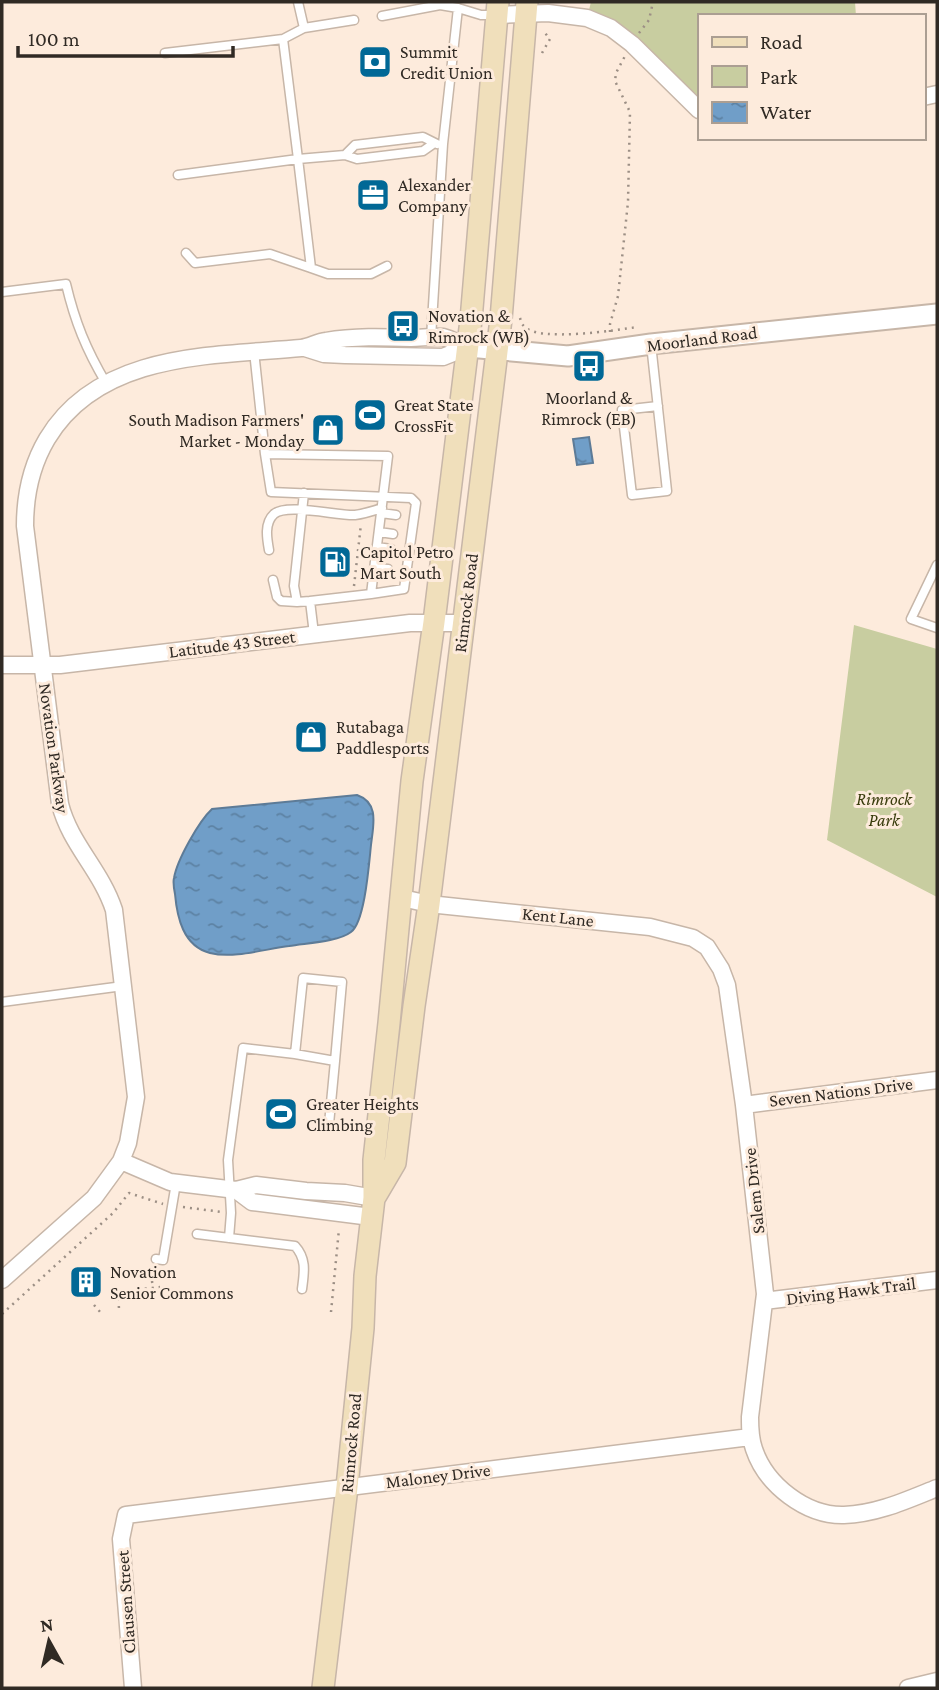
<svg xmlns="http://www.w3.org/2000/svg" width="939" height="1690" font-family="'Crimson Pro',serif">
  <style>
    .green { fill: #c8cda0 }
    .water { fill: url(#water-ripples); stroke: #5d7b97; stroke-width: 2 }
    .lines { fill: none; stroke-linecap: round; stroke-linejoin: round }
    .service-casing { stroke: #c7b6a8; stroke-width: 11 }
    .minor-casing { stroke: #c7b6a8; stroke-width: 19 }
    .tertiary-casing { stroke: #c7b6a8; stroke-width: 23 }
    .secondary-casing { stroke: #c7b6a8; stroke-width: 24 }
    .path { stroke: #9c8f85; stroke-width: 2.5; stroke-dasharray: 2 5; stroke-linecap: butt }
    .service { stroke: #fff; stroke-width: 8 }
    .minor { stroke: #fff; stroke-width: 16 }
    .tertiary { stroke: #fff; stroke-width: 19 }
    .secondary { stroke: #f0dfbb; stroke-width: 21 }
    .labels { text-anchor: middle; stroke-width: 6; stroke-linejoin: round; paint-order: stroke }
    .poi-label { font-size: 18px; fill: #302a24; stroke: #fdebdc; text-anchor: start }
    .street-label { font-size: 18px; fill: #302a24; stroke: #fdebdc }
    .park-label { font-size: 18px; font-style: italic; fill: #383b0b; stroke: #fdebdc }
  </style>
  <defs>
    <pattern id="water-ripples" width="26" height="14" patternUnits="userSpaceOnUse" patternTransform="scale(1.75)"><rect width="26" height="14" fill="#709ec8"/><path d="M2 4q2-2 4 0t4 0M15 11q2-2 4 0t4 0" fill="none" stroke="#5c81a2"/></pattern>
  </defs>
  <rect width="100%" height="100%" fill="#fdebdc"/>
  <path class="green" d="M 591,2 L 855,2 L 856,16 L 699,16 L 699,110 L 660,73 L 587,18 Z
    M 854,625 L 937,649 L 937,897 L 827,840 Z"/>
  <path class="water" d="M 589,437 L 593,463 L 577,465 L 573,439 Z
    M 357,795 C 380,803 373,826 371,845 C 369,863 365,922 351,932 C 338,942 306,943 289,946 C 265,949 234,959 210,953 C 183,946 177,917 175,894 C 174,889 173,882 174,878 C 177,860 199,821 212,809 Z"/>
  <g class="lines">
    <defs>
      <path id="service" d="M 298,2 L 304,28
        M 382,16 L 440,5 L 458,8
        M 354,20 L 304,28 L 283,39 L 298,159 L 345,155 L 357,159 L 423,151 L 433,144
        M 165,53 L 283,39
        M 345,155 L 355,145 L 423,137 L 437,144
        M 178,175 L 298,159 L 311,268 L 328,274 L 371,274 L 387,266
        M 186,253 L 195,263 L 270,254 L 311,268
        M 2,292 L 66,284 C 75,322 86,349 106,383
        M 431,338 L 443,144 L 458,8 L 481,15 L 497,15
        M 651,344 L 667,491 L 632,495 L 622,410 L 658,406
        M 254,351 L 265,454 L 388,456 L 371,594 L 310,601 L 314,634
        M 265,454 L 271,492 L 411,498 L 416,503 L 404,589 L 371,594
        M 304,493 L 294,586 L 297,602 L 310,601
        M 381,513 L 396,515
        M 379,532 L 393,534
        M 377,547 L 391,549
        M 269,550 C 267,539 264,523 274,514 C 287,503 338,516 355,515 C 364,514 373,511 382,508
        M 937,565 L 911,619 L 937,628
        M 374,568 L 388,569
        M 273,580 L 277,597 L 281,601 L 297,602
        M 2,1002 L 123,986
        M 295,1054 L 303,978 L 342,982 L 335,1061
        M 197,1234 L 295,1246 C 307,1259 304,1273 302,1289
        M 229,1238 L 231,1213 L 228,1160 L 243,1048 L 295,1054 L 335,1061 L 329,1124
        M 156,1259 L 163,1260 L 176,1183"/>
      <path id="minor" d="M 497,15 L 548,13 L 587,18 L 611,28 L 632,44 L 699,110
        M 923,97 L 937,94
        M 305,348 L 324,354 L 345,355 L 443,357 L 468,347
        M 2,665 L 60,665 L 410,623 L 463,623
        M 402,898 L 429,904 L 650,927 L 693,938 L 707,947 L 721,969 L 727,985 L 744,1105 L 765,1294 L 750,1417 C 750,1428 750,1438 754,1449 C 766,1485 806,1516 844,1515 C 877,1514 907,1500 937,1488
        M 744,1105 L 937,1080
        M 121,1161 L 170,1182 L 236,1190 L 256,1185 L 306,1191 L 345,1193 L 374,1198
        M 236,1190 L 252,1202 L 371,1217
        M 2,1280 L 94,1198 L 121,1161 L 128,1143 L 136,1097 L 114,910 C 101,870 70,844 60,804 L 25,526 C 25,495 31,466 47,439 C 99,352 212,356 301,348 C 310,347 317,342 326,341 C 354,336 383,337 411,338 C 421,338 433,336 443,337 C 451,339 460,344 468,347
        M 764,1301 L 937,1280
        M 133,1688 L 121,1539 L 126,1515 L 750,1437
        M 908,1688 L 937,1681"/>
      <path id="tertiary" d="M 468,347 L 568,356 L 651,344 L 937,314"/>
      <path id="secondary" d="M 375,1197 L 395,1163 L 414,1006 L 429,904 L 501,319 L 527,2
        M 323,1688 L 347,1487 L 363,1328 L 365,1276 L 374,1198 L 374,1160 L 389,1023 L 412,781 L 434,622 L 471,320 L 498,2"/>
    </defs>
    <use href="#service" class="service-casing"/>
    <use href="#minor" class="minor-casing"/>
    <use href="#tertiary" class="tertiary-casing"/>
    <use href="#secondary" class="secondary-casing"/>
    <path class="path" d="M 639,33 L 649,20 L 653,2
      M 542,53 L 550,39 L 545,33 L 546,29
      M 520,318 C 521,321 521,324 525,327 C 540,342 616,330 638,327
      M 610,332 L 610,324 L 618,296 L 628,202 L 630,112 L 615,81 L 616,73 L 625,56
      M 354,586 L 361,524
      M 183,1207 L 222,1212
      M 152,1281 L 154,1298
      M 118,1292 L 119,1309
      M 110,1293 L 160,1287
      M 94,1305 L 101,1313
      M 331,1312 L 339,1229
      M 2,1314 L 113,1213 L 129,1193 L 163,1204"/>
    <use href="#service" class="service"/>
    <use href="#minor" class="minor"/>
    <use href="#tertiary" class="tertiary"/>
    <use href="#secondary" class="secondary"/>
  </g>
  <defs>
    <symbol id="bank-square" viewBox="-11 -11 22 22"><rect x="-9" y="-9" width="18" height="18" rx="4" fill="#016896" stroke="#fdebdc"/><path d="M-6-4H6V4H-6ZM0-2.3a2.3 2.3 0 1 0 0 4.6a2.3 2.3 0 1 0 0-4.6Z" fill="#fff"/></symbol>
    <symbol id="office-square" viewBox="-11 -11 22 22"><rect x="-9" y="-9" width="18" height="18" rx="4" fill="#016896" stroke="#fdebdc"/><path d="M-6-3h4V-5.5h4V-3h4V5H-6ZM-1-4.5V-3h2v-1.5ZM-6 0V1H6V0Z" fill="#fff"/></symbol>
    <symbol id="bus-square" viewBox="-11 -11 22 22"><rect x="-9" y="-9" width="18" height="18" rx="4" fill="#016896" stroke="#fdebdc"/><path d="M-5-6H5V4H4V6H2V4H-2V6H-4V4H-5ZM-3.5-4V0h7V-4ZM-3.5 1.2v1.5H-2V1.2ZM2 1.2v1.5H3.5V1.2Z" fill="#fff"/></symbol>
    <symbol id="stadium-square" viewBox="-11 -11 22 22"><rect x="-9" y="-9" width="18" height="18" rx="4" fill="#016896" stroke="#fdebdc"/><path d="M0-5a6.5 5 0 1 0 0 10a6.5 5 0 1 0 0-10ZM-3.5-1.8h7v3.6h-7Z" fill="#fff"/></symbol>
    <symbol id="shop-square" viewBox="-11 -11 22 22"><rect x="-9" y="-9" width="18" height="18" rx="4" fill="#016896" stroke="#fdebdc"/><path d="M-5-2.5h2.3a2.7 3.5 0 0 1 5.4 0H5L5.5 6h-11ZM-1.5-2.5h3a1.5 2.3 0 0 0-3 0Z" fill="#fff"/></symbol>
    <symbol id="fuel-square" viewBox="-11 -11 22 22"><rect x="-9" y="-9" width="18" height="18" rx="4" fill="#016896" stroke="#fdebdc"/><path d="M-5.5-6h7V0h2V4h1.3V-2.5L3-4.5l.8-.8L6-3V5H2.5V1h-1V6h-7ZM-4.2-4.7v3.2H.2V-4.7Z" fill="#fff"/></symbol>
    <symbol id="building-square" viewBox="-11 -11 22 22"><rect x="-9" y="-9" width="18" height="18" rx="4" fill="#016896" stroke="#fdebdc"/><path d="M-4-6H4V6H1V3H-1V6H-4ZM-2.5-4.3h1.7v1.8h-1.7ZM.8-4.3h1.7v1.8H.8ZM-2.5-1h1.7V.8h-1.7ZM.8-1h1.7V.8H.8Z" fill="#fff"/></symbol>
  </defs>
  <g fill-rule="evenodd">
    <use href="#bank-square" x="356" y="43" width="38" height="38"/>
    <use href="#office-square" x="354" y="176" width="38" height="38"/>
    <use href="#bus-square" x="384" y="307" width="38" height="38"/>
    <use href="#bus-square" x="570" y="347" width="38" height="38"/>
    <use href="#stadium-square" x="351" y="396" width="38" height="38"/>
    <use href="#shop-square" x="309" y="411" width="38" height="38"/>
    <use href="#fuel-square" x="316" y="543" width="38" height="38"/>
    <use href="#shop-square" x="292" y="718" width="38" height="38"/>
    <use href="#stadium-square" x="262" y="1095" width="38" height="38"/>
    <use href="#building-square" x="67" y="1263" width="38" height="38"/>
  </g>
  <g class="labels">
    <g class="poi-label">
      <text x="400" y="58">Summit<tspan x="400" dy="21">Credit Union</tspan></text>
      <text x="398" y="191">Alexander<tspan x="398" dy="21">Company</tspan></text>
      <text x="428" y="322">Novation &amp;<tspan x="428" dy="21">Rimrock (WB)</tspan></text>
      <text x="589" y="404" text-anchor="middle">Moorland &amp;<tspan x="589" dy="21">Rimrock (EB)</tspan></text>
      <text x="394" y="411">Great State<tspan x="394" dy="21">CrossFit</tspan></text>
      <text x="304" y="426" text-anchor="end">South Madison Farmers'<tspan x="304" dy="21">Market - Monday</tspan></text>
      <text x="360" y="558">Capitol Petro<tspan x="360" dy="21">Mart South</tspan></text>
      <text x="336" y="733">Rutabaga<tspan x="336" dy="21">Paddlesports</tspan></text>
      <text x="306" y="1110">Greater Heights<tspan x="306" dy="21">Climbing</tspan></text>
      <text x="110" y="1278">Novation<tspan x="110" dy="21">Senior Commons</tspan></text>
    </g>
    <g class="street-label">
      <text transform="translate(702 339) rotate(-7)" y="6">Moorland Road</text>
      <text transform="translate(466 603) rotate(-83)" y="6">Rimrock Road</text>
      <text transform="translate(232 644) rotate(-7)" y="6">Latitude 43 Street</text>
      <text transform="translate(54 748) rotate(82)" y="6">Novation Parkway</text>
      <text transform="translate(558 917) rotate(6)" y="6">Kent Lane</text>
      <text transform="translate(841 1092) rotate(-7)" y="6">Seven Nations Drive</text>
      <text transform="translate(754 1191) rotate(-96)" y="6">Salem Drive</text>
      <text transform="translate(851 1291) rotate(-7)" y="6">Diving Hawk Trail</text>
      <text transform="translate(351 1443) rotate(-85)" y="6">Rimrock Road</text>
      <text transform="translate(438 1476) rotate(-7)" y="6">Maloney Drive</text>
      <text transform="translate(126 1602) rotate(-94)" y="6">Clausen Street</text>
    </g>
    <g class="park-label">
      <text x="884" y="805">Rimrock<tspan x="884" dy="21">Park</tspan></text>
    </g>
  </g>
  <rect width="939" height="1690" fill="none" stroke="#302a24" stroke-width="7"/>
  <rect x="698" y="14" width="228" height="126" fill="#fdebdc" stroke="#ab9e92" stroke-width="2"/>
  <rect x="712" y="37" width="35" height="10" fill="#f0dfbb" stroke="#ab9e92" stroke-width="2"/>
  <text x="760" y="49" font-size="21" fill="#302a24">Road</text>
  <rect x="712" y="66" width="35" height="21" fill="#c8cda0" stroke="#ab9e92" stroke-width="2"/>
  <text x="760" y="84" font-size="21" fill="#302a24">Park</text>
  <rect x="712" y="102" width="35" height="21" fill="url(#water-ripples)" stroke="#ab9e92" stroke-width="2"/>
  <text x="760" y="119" font-size="21" fill="#302a24">Water</text>
  <g transform="translate(49 1641) rotate(352)" stroke="#fdebdc" stroke-width="5" paint-order="stroke">
  <path d="M0-5L12 26L0 18L-12 26Z" fill="#302a24"/>
  <text y="-10" font-size="19" font-weight="bold" text-anchor="middle" fill="#302a24">N</text>
  </g>
  <path d="M18 46v10h215v-10" fill="none" stroke="#302a24" stroke-width="3.5"/>
  <text x="28" y="46" font-size="21" fill="#302a24" stroke="#fdebdc" stroke-width="5" paint-order="stroke">100 m</text>
</svg>
